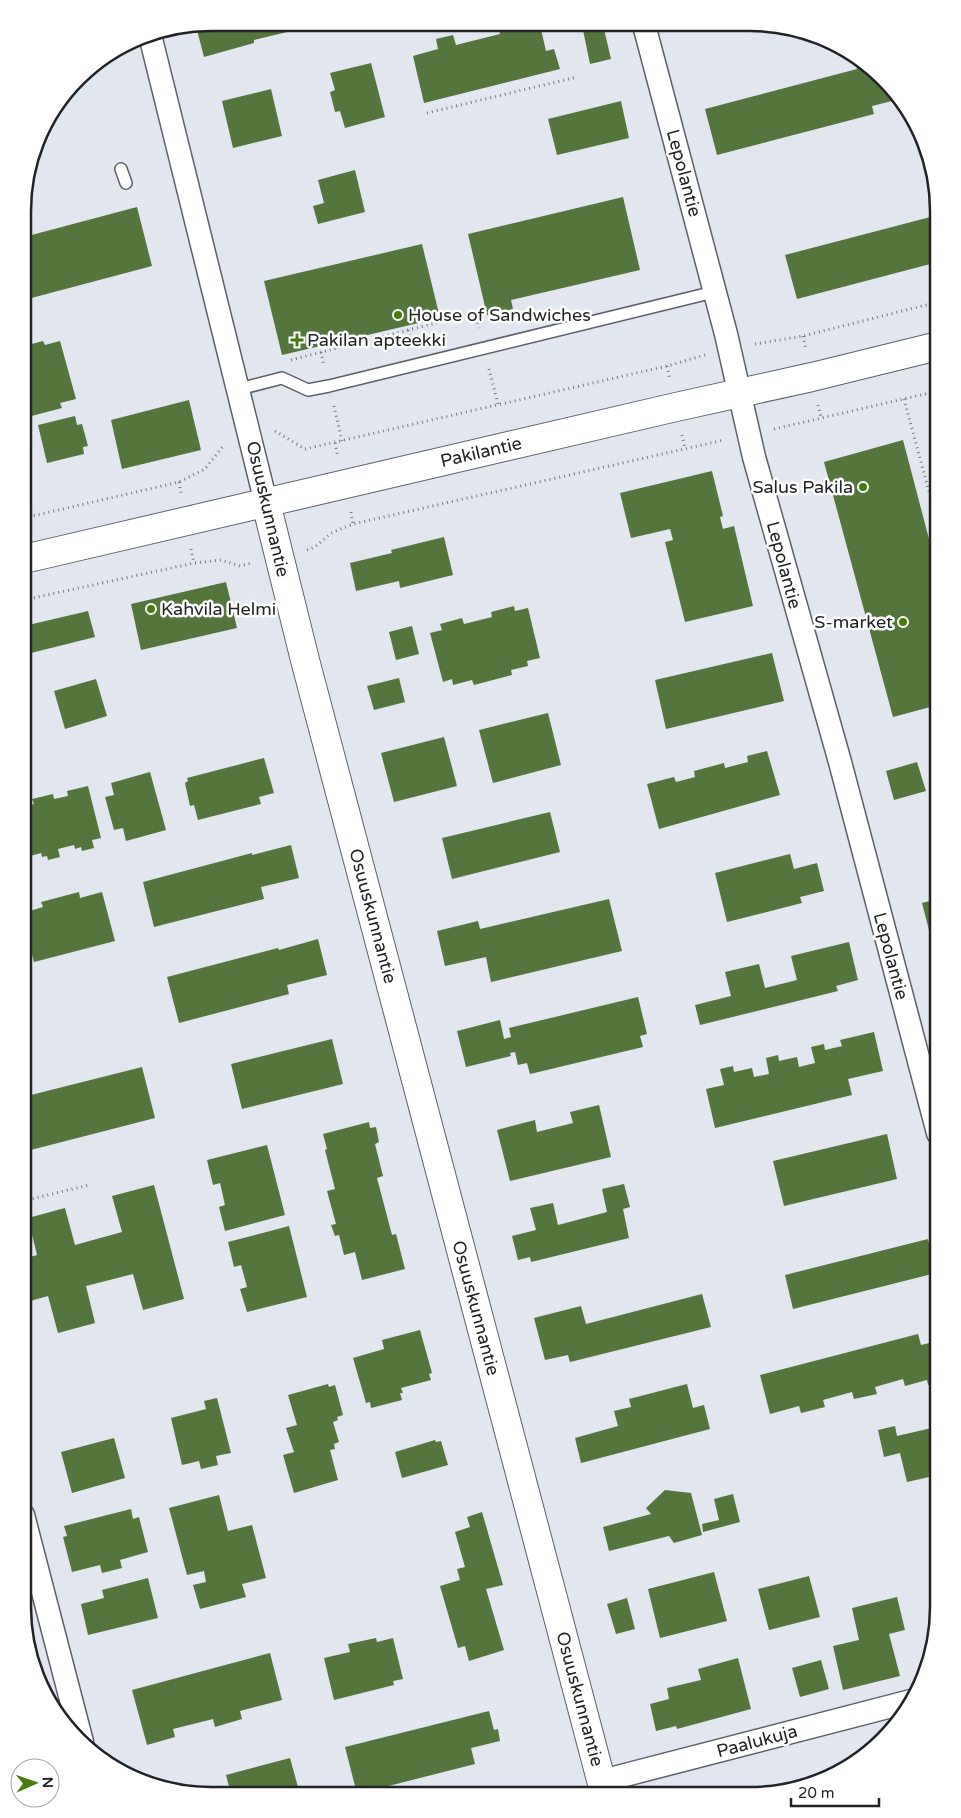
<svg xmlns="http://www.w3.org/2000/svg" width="961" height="1818" font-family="'Varela Round',sans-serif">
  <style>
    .building { fill: #54753c }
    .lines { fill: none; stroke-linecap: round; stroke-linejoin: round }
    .service-casing { stroke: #5d6068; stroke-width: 14 }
    .minor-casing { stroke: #5d6068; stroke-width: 25 }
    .tertiary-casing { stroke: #5d6068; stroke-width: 30 }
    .secondary-casing { stroke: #5d6068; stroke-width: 30 }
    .path { stroke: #787b81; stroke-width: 3; stroke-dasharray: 1 4; stroke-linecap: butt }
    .service { stroke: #fff; stroke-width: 11 }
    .minor { stroke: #fff; stroke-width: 22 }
    .tertiary { stroke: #fff; stroke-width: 28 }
    .secondary { stroke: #fff; stroke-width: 28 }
    .poi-dot { fill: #477c0d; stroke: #fff; stroke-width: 2 }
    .labels { text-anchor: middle; stroke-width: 5; stroke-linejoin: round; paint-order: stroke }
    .street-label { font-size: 18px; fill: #212326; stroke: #fff }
    .poi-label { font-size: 18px; fill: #212326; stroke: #fff; text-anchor: start }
    .rim { fill: none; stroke: #212326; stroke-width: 2.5 }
  </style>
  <rect width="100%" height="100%" fill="#e1e6ef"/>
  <path class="building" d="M 211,23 L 285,23 L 287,32 L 254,40 L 254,43 L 204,57 L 196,26 Z
    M 498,24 L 517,24 L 518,29 L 540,25 L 546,51 L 554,49 L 560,69 L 424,103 L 413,56 L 438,49 L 436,39 L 453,35 L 456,45 L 500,34 Z
    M 582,25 L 603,25 L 611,59 L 590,64 Z
    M 858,58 L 874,69 L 900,99 L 872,106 L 874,114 L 717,155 L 705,109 L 857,69 L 854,59 Z
    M 371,63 L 385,117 L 345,128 L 340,111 L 335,112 L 330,92 L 335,90 L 330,73 Z
    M 271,89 L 282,136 L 233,148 L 222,101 Z
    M 621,101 L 629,138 L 557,155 L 548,119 Z
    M 355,170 L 365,212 L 318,224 L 313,206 L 324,203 L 318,180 Z
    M 623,197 L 640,270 L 511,300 L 513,309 L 487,315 L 468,234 Z
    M 137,207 L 152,266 L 24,300 L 24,237 Z
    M 938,215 L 938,262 L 797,299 L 785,255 Z
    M 422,244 L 440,318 L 282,355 L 264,281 Z
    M 43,341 L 45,345 L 60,341 L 76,399 L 60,403 L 62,408 L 24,418 L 24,393 L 26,393 L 24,387 L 24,346 Z
    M 189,400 L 201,450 L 122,469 L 111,420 Z
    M 75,416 L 77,425 L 82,424 L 88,446 L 83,447 L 84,454 L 47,463 L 38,425 Z
    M 903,440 L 929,539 L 938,537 L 938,705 L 893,717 L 824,462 Z
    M 712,471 L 723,516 L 720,517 L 723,529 L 734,526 L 753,606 L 685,622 L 665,542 L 673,540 L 670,529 L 631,538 L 620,493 Z
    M 444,537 L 453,575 L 400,588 L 399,581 L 356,591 L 350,563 L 392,553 L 391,550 Z
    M 226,582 L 237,628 L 141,650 L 131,604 Z
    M 514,606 L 515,611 L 528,608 L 540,658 L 527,661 L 528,666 L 511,670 L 512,675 L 474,685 L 472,680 L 453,685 L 452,679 L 443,682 L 430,633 L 442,630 L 440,624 L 462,618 L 464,624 L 492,617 L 491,612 Z
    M 88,611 L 95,637 L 31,653 L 24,626 Z
    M 412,626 L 419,654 L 396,660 L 389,632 Z
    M 772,653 L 784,701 L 666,729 L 655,680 Z
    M 399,678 L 405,702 L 374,710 L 367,686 Z
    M 96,679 L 107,716 L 65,729 L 54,691 Z
    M 548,713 L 561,765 L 493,783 L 479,730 Z
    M 444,737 L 457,786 L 394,802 L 381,753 Z
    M 767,751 L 780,795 L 659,829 L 647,784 L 674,777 L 676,782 L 695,777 L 694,771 L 724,763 L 725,768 L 748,762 L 747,756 Z
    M 264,758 L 274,793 L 259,797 L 261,804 L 198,820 L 194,805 L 190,806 L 185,783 L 188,781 L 187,778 Z
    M 917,762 L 926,791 L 894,800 L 886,771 Z
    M 150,772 L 166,830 L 126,841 L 123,828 L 114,830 L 105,797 L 114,795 L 111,783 Z
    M 88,786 L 101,838 L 92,840 L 94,848 L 82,851 L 81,847 L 75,849 L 74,845 L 58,849 L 60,857 L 48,860 L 47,856 L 42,857 L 41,853 L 23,858 L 23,807 L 34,804 L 32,799 L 53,794 L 54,799 L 68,796 L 67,791 Z
    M 550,812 L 560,852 L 452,879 L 442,838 Z
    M 291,845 L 299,878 L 261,887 L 264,899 L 154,927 L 143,882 L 252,853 L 252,855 Z
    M 790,854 L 794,869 L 817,863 L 824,891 L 800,897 L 802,903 L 727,922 L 715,873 Z
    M 79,892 L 80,898 L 102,892 L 115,941 L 34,962 L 23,919 L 23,913 L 43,907 L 41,902 Z
    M 609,899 L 622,951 L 491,982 L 486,957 L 445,966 L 437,931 L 478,921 L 480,929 Z
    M 938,899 L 938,932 L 930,934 L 922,903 Z
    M 318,939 L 327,975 L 287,985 L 289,994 L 179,1023 L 167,977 L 278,948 L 279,950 Z
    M 849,942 L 858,980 L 836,986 L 838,991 L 700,1025 L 695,1005 L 731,996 L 725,972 L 759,964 L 765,988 L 797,980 L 791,956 Z
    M 638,997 L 647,1034 L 640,1036 L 643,1047 L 530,1074 L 527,1063 L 518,1065 L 515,1052 L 510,1053 L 511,1056 L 466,1067 L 457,1031 L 500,1020 L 504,1039 L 511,1037 L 509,1028 Z
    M 874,1032 L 883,1071 L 848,1079 L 852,1095 L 715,1128 L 706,1089 L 724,1085 L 720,1069 L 733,1066 L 734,1072 L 752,1068 L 754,1077 L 769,1074 L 766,1058 L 778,1055 L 779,1061 L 797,1057 L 799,1067 L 815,1063 L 811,1047 L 824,1044 L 825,1050 L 842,1046 L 840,1040 Z
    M 332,1039 L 343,1084 L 242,1109 L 231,1064 Z
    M 142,1067 L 155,1118 L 23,1152 L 23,1097 Z
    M 599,1105 L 611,1157 L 510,1181 L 497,1130 L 535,1120 L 537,1132 L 573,1123 L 570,1112 Z
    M 369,1122 L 370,1128 L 376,1127 L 379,1142 L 375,1144 L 383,1176 L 377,1178 L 392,1235 L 396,1234 L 405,1269 L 362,1280 L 355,1252 L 344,1255 L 339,1235 L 335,1236 L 331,1225 L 336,1224 L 327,1191 L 335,1189 L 325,1150 L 327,1149 L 323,1134 Z
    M 887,1134 L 897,1179 L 784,1206 L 773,1161 Z
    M 267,1145 L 285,1215 L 225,1231 L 219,1207 L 225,1205 L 220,1183 L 213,1185 L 207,1160 Z
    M 624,1184 L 630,1207 L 623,1209 L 629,1238 L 531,1262 L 530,1257 L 518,1260 L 512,1236 L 536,1230 L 530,1208 L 553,1203 L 558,1225 L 607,1212 L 602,1189 Z
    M 154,1185 L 184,1299 L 143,1310 L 133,1274 L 86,1286 L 95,1323 L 58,1333 L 48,1296 L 23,1303 L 23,1259 L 37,1255 L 28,1218 L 65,1208 L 75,1245 L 122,1232 L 112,1196 Z
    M 289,1226 L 307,1297 L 247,1312 L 240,1289 L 247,1287 L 241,1265 L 234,1267 L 228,1242 Z
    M 928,1239 L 936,1273 L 793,1309 L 785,1275 Z
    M 702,1294 L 711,1327 L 570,1362 L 568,1355 L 545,1360 L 534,1318 L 581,1306 L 586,1324 Z
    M 420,1330 L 432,1373 L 429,1374 L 431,1380 L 401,1388 L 403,1393 L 400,1393 L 402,1400 L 371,1408 L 370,1402 L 366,1403 L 353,1358 L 384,1349 L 382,1340 Z
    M 918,1334 L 921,1345 L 938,1341 L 938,1382 L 928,1385 L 927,1380 L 905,1386 L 903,1379 L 875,1387 L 877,1394 L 854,1399 L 852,1392 L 823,1400 L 825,1407 L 801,1413 L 799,1406 L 770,1414 L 760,1375 Z
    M 328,1384 L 329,1387 L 335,1385 L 343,1415 L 337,1417 L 338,1420 L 333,1422 L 339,1442 L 334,1444 L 335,1449 L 330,1450 L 338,1480 L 294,1493 L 283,1455 L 294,1452 L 286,1428 L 297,1425 L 288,1395 Z
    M 687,1384 L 693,1408 L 704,1405 L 710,1429 L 581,1463 L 575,1438 L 618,1426 L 614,1411 L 631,1407 L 629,1399 Z
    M 217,1398 L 231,1453 L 216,1456 L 218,1465 L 201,1469 L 199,1461 L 182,1465 L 171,1418 L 206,1409 L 204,1401 Z
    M 895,1426 L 897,1436 L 936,1427 L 938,1437 L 938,1475 L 907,1482 L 900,1453 L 884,1457 L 878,1430 Z
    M 114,1438 L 125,1478 L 72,1493 L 61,1452 Z
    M 435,1440 L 436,1442 L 441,1441 L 448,1465 L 402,1478 L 395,1452 Z
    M 665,1490 L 691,1493 L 702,1535 L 674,1543 L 669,1536 L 609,1551 L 603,1527 L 651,1514 L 646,1508 Z
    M 733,1494 L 740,1522 L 703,1532 L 702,1524 L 719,1520 L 714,1499 Z
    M 219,1495 L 228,1531 L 252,1525 L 266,1578 L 242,1584 L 246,1597 L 200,1609 L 193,1585 L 206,1582 L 204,1571 L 187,1575 L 169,1508 Z
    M 131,1509 L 133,1519 L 139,1517 L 148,1552 L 120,1560 L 122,1568 L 102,1573 L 100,1565 L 72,1572 L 63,1537 L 67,1536 L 64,1526 Z
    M 482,1512 L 503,1585 L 486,1589 L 504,1650 L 469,1661 L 465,1646 L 458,1648 L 440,1586 L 460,1580 L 457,1569 L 465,1567 L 455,1532 L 470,1527 L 467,1517 Z
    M 714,1572 L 727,1621 L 660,1638 L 648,1589 Z
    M 809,1576 L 820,1617 L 769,1630 L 758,1589 Z
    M 148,1578 L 158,1618 L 88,1635 L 81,1604 L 104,1598 L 102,1590 Z
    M 897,1597 L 905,1630 L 889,1634 L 900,1676 L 843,1690 L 833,1646 L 859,1640 L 852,1608 Z
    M 627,1598 L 635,1629 L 616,1634 L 607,1604 Z
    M 376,1638 L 377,1642 L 393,1638 L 403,1679 L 393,1681 L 394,1685 L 334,1700 L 324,1658 L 350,1652 L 348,1644 Z
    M 270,1653 L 282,1700 L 240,1711 L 242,1719 L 215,1727 L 213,1719 L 173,1729 L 175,1737 L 147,1745 L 132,1690 Z
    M 738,1658 L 751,1709 L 677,1729 L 676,1726 L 656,1731 L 650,1704 L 669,1699 L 667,1688 L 701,1680 L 698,1669 Z
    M 821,1660 L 829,1689 L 800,1697 L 792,1668 Z
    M 489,1711 L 494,1730 L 498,1729 L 500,1741 L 471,1748 L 475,1764 L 357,1794 L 345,1747 Z
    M 290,1758 L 298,1787 L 283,1791 L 284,1794 L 231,1794 L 226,1775 Z
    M 823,1778 L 811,1785 L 785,1790 L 784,1788 Z"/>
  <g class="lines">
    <defs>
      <path id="service" d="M 121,169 L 126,183
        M 239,389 L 282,378 L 308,390 L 329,386 L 714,292"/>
      <path id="minor" d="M 644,25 L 726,334 L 754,457 L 840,762 L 938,1133
        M 150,35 L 266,503
        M 23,1515 L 82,1742
        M 602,1781 L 911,1701"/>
      <path id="tertiary" d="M 266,503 L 305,660 L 605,1795"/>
      <path id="secondary" d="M 24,559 L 676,407 L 812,377 L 938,346"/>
    </defs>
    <use href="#service" class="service-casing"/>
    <use href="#minor" class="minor-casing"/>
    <use href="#tertiary" class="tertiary-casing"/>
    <use href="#secondary" class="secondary-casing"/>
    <path class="path" d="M 427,113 L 577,77
      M 29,171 L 30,170
      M 408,330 L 411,345
      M 384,336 L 388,352
      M 803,336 L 806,350
      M 755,344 L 803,336 L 938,302
      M 321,352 L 324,366
      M 291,360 L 475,313 L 479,328
      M 667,366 L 670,380
      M 489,369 L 498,404
      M 904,399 L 938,525
      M 818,405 L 821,417
      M 334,406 L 342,441
      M 774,429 L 938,391
      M 275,431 L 305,449 L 667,366 L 705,355
      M 682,435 L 685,448
      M 335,443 L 338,457
      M 179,482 L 181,493
      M 930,494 L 938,492
      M 351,512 L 353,524
      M 24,518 L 179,482 L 205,469 L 224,445
      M 191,549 L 194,563
      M 307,550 L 315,547 L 331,533 L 353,524 L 724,440
      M 24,600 L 194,563 L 221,560 L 240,566 L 252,563
      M 23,1201 L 89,1185"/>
    <use href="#service" class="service"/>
    <use href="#minor" class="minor"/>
    <use href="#tertiary" class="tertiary"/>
    <use href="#secondary" class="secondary"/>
  </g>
  <g class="poi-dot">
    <circle cx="398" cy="315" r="5"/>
    <path d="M294.5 332.5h5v5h5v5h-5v5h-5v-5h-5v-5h5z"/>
    <circle cx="863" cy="487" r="5"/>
    <circle cx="151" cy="609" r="5"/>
    <circle cx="903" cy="622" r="5"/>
  </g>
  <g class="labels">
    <g class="street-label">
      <text transform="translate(684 173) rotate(75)" y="6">Lepolantie</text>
      <text transform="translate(481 452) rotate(-13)" y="6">Pakilantie</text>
      <text transform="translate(268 509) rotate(77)" y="6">Osuuskunnantie</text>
      <text transform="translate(784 565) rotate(75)" y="6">Lepolantie</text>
      <text transform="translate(373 916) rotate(75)" y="6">Osuuskunnantie</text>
      <text transform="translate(891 956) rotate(75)" y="6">Lepolantie</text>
      <text transform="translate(476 1308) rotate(75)" y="6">Osuuskunnantie</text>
      <text transform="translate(580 1699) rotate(75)" y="6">Osuuskunnantie</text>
      <text transform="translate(757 1741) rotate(-15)" y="6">Paalukuja</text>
    </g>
    <g class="poi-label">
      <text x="408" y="321">House of Sandwiches</text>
      <text x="307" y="346">Pakilan apteekki</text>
      <text x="853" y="493" text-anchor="end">Salus Pakila</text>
      <text x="161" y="615">Kahvila Helmi</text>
      <text x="893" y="628" text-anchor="end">S-market</text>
    </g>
  </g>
  <path d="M0 0H961V1818H0ZM211 31H750A180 180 0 0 1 930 211V1607A180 180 0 0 1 750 1787H211A180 180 0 0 1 31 1607V211A180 180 0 0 1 211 31Z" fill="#fff" fill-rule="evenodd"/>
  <path class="rim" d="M211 31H750A180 180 0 0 1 930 211V1607A180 180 0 0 1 750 1787H211A180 180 0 0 1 31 1607V211A180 180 0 0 1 211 31Z"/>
  <g transform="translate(35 1783) rotate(88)"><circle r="24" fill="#ffffff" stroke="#a6a7a8"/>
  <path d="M0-4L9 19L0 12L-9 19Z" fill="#477c0d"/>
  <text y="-8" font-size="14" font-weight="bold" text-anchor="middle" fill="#212326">N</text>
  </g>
  <path d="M791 1798v8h88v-8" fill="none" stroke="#212326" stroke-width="2.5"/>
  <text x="798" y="1798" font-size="15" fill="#212326" stroke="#ffffff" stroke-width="4" paint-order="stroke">20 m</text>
</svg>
